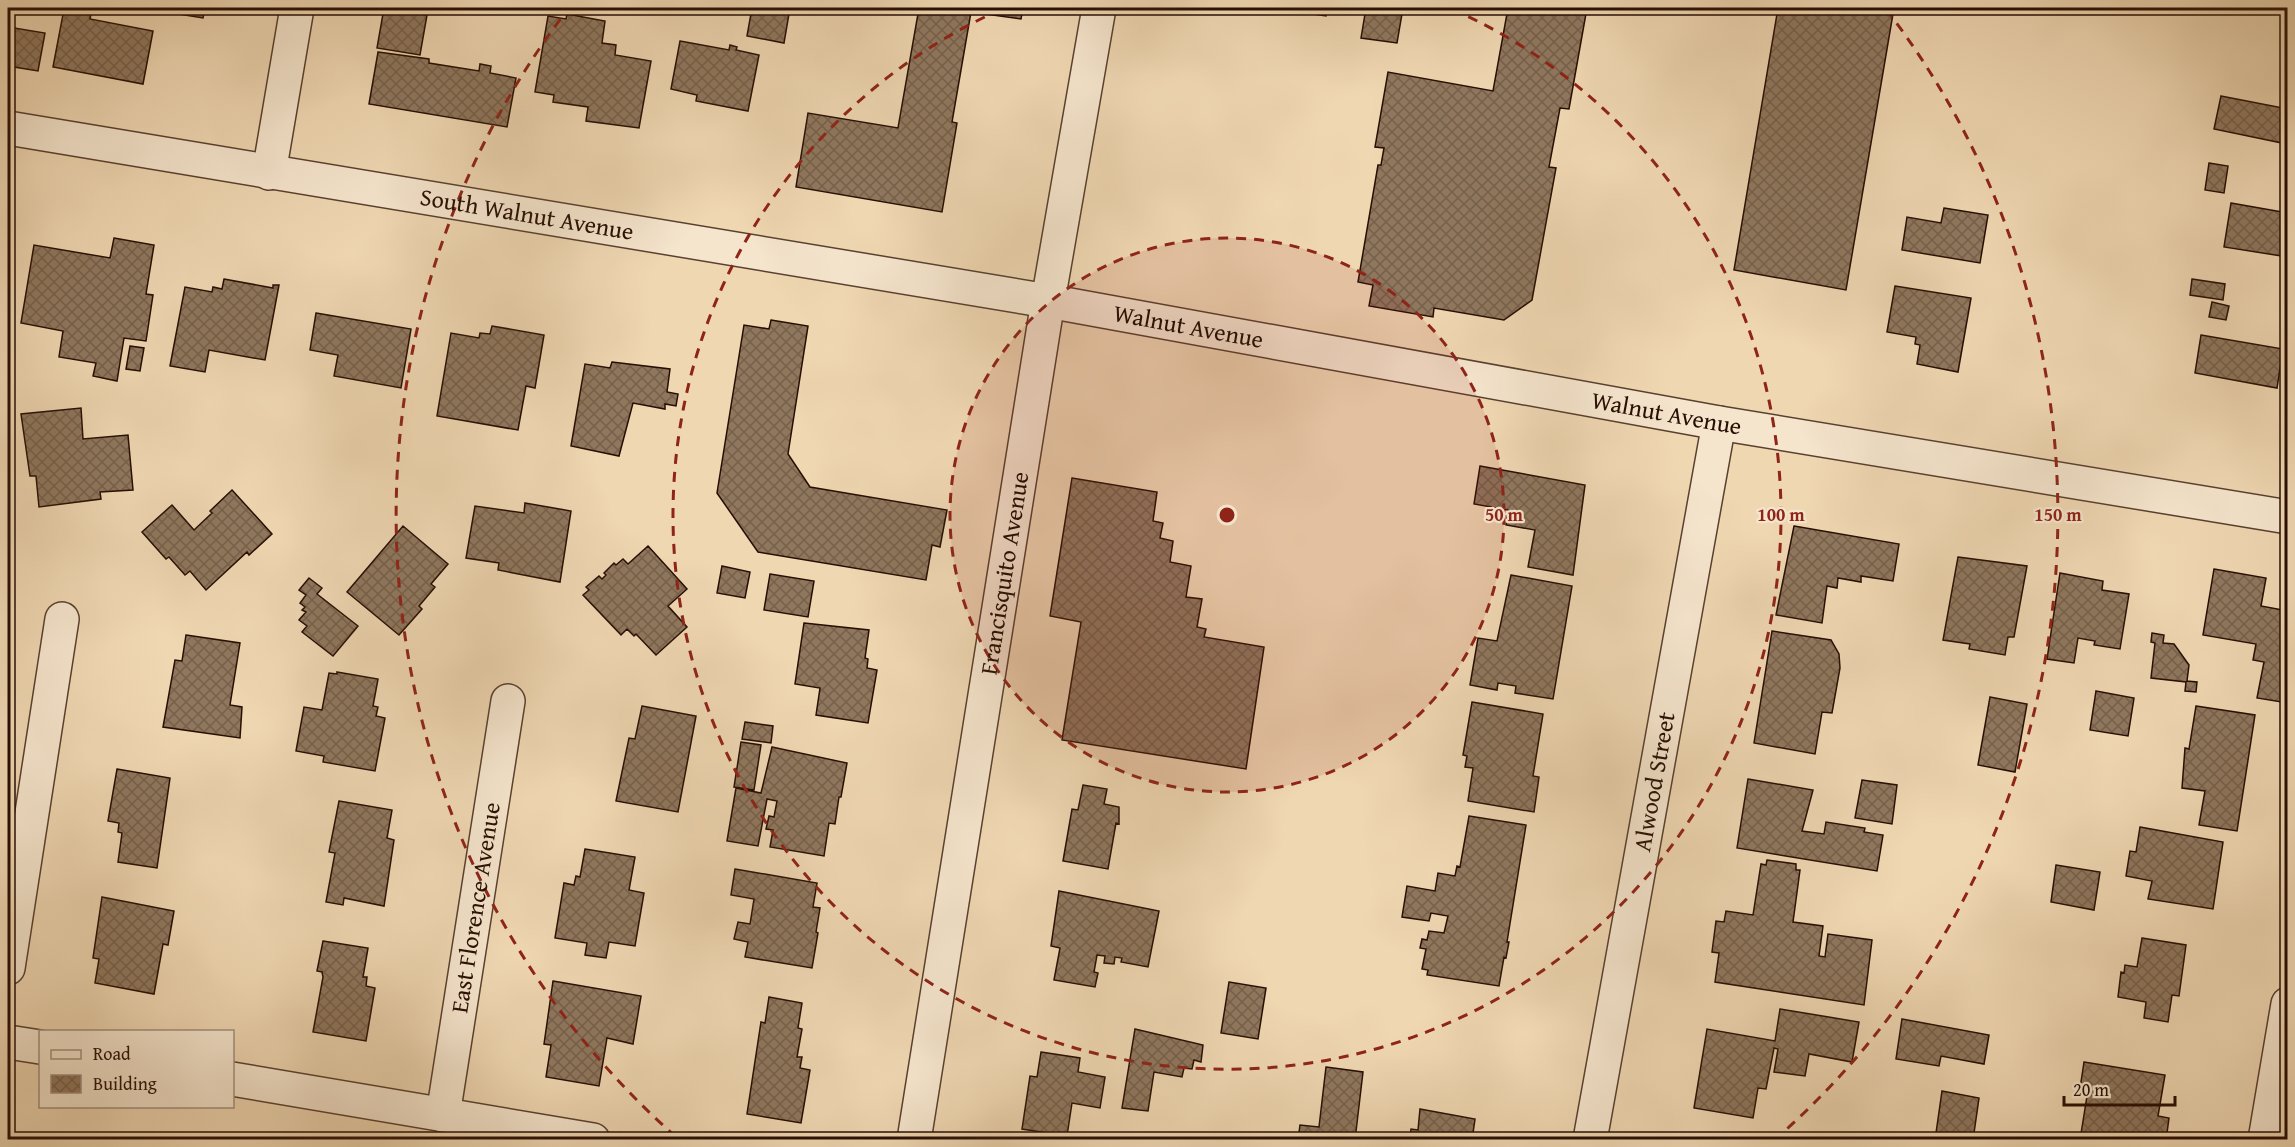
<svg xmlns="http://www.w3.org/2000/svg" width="2295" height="1147" font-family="'Gentium Book Plus',serif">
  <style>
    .building { fill: url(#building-cross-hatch); stroke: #270e03; stroke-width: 1.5 }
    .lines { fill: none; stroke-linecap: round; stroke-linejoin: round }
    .minor-casing { stroke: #59402f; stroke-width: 36 }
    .minor { stroke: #f5e5cd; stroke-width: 33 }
    .ring { fill: none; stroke: #8f2418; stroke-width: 3; stroke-dasharray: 10 8 }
    .labels { text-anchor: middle; stroke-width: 4.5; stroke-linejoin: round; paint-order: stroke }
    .street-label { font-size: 24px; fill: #270e03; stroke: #f5e5cd }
    .centre { fill: #8f2418; stroke: #f5e5cd; stroke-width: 3 }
    .ring-label { font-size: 18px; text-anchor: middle; font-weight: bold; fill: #8f2418; stroke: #f5e5cd; stroke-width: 4.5; stroke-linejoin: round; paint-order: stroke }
  </style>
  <defs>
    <pattern id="building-cross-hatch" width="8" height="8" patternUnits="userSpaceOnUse" patternTransform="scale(1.5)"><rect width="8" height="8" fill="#8f775e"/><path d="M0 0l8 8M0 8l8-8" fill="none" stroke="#75604b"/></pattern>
  </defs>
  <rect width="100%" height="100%" fill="#efd7b2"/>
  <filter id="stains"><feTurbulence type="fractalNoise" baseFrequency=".00333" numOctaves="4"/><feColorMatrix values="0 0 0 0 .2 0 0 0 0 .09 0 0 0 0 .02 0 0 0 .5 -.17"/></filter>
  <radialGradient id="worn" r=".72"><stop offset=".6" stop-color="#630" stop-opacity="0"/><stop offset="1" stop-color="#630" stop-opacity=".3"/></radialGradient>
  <path class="building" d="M 160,8 L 205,8 L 203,18 L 159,11 Z
    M 384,8 L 427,15 L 420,55 L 377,48 Z
    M 752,8 L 790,8 L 784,43 L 747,36 Z
    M 919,8 L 1023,8 L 1021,19 L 971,12 L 952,122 L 957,123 L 942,212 L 796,187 L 808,113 L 898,128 Z
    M 1271,8 L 1327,8 L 1326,16 Z
    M 1366,8 L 1403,8 L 1397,43 L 1361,38 Z
    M 1508,8 L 1587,8 L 1569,109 L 1560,108 L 1549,167 L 1556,168 L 1532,300 L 1504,320 L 1434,308 L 1433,317 L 1369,306 L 1373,285 L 1358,282 L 1378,165 L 1381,165 L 1384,148 L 1375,147 L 1388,72 L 1493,91 Z
    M 1778,8 L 1894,8 L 1846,290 L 1734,270 Z
    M 64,9 L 91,14 L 90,19 L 153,31 L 143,84 L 53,67 Z
    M 567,14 L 605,21 L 602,43 L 616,45 L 615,55 L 651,61 L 639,128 L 586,121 L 588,107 L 553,102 L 554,95 L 535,92 L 548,16 L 566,19 Z
    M 8,27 L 45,33 L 38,71 L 8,66 Z
    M 680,41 L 729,50 L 730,45 L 737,47 L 736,50 L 759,55 L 748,111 L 696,101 L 697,95 L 671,89 Z
    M 378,52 L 429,59 L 429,63 L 479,71 L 480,64 L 491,66 L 490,73 L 516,78 L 507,127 L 369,104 Z
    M 2221,96 L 2288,109 L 2282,143 L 2214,129 Z
    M 2209,163 L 2228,166 L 2224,193 L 2205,190 Z
    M 2231,203 L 2288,213 L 2288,257 L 2224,247 Z
    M 1944,208 L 1988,215 L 1980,263 L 1902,250 L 1907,217 L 1941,223 Z
    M 114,238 L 154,245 L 146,294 L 153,295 L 146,341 L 124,338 L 117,381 L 93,376 L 96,363 L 59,357 L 63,331 L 21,323 L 34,245 L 110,258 Z
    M 224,279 L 273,288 L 273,285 L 279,285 L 265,360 L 209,350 L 205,372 L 170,366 L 185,287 L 212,292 L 213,287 L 222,289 Z
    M 2192,279 L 2225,284 L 2223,300 L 2190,295 Z
    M 1895,286 L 1971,298 L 1958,372 L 1917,364 L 1920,345 L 1915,344 L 1916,337 L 1887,332 Z
    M 2212,302 L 2229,306 L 2226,320 L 2209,317 Z
    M 316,313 L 411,329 L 401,388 L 334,376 L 338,355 L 310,350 Z
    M 771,320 L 808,326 L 788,454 L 810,487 L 947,510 L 940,547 L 932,545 L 926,580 L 758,552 L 717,493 L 744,325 L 769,329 Z
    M 492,326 L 544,335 L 535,388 L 526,386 L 518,430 L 437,416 L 451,333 L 479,338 L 480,333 L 490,334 Z
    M 2201,335 L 2283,349 L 2277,388 L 2195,373 Z
    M 130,346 L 144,348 L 140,371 L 126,369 Z
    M 612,362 L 670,369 L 667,392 L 678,394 L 676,406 L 665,404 L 665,409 L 633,403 L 619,456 L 571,446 L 585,364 L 610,368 Z
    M 81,408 L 83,439 L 128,435 L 133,490 L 100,492 L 101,499 L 39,507 L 36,476 L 30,476 L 21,414 Z
    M 1480,466 L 1585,485 L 1573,575 L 1528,567 L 1535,530 L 1506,525 L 1508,510 L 1474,504 Z
    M 1072,478 L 1157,492 L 1153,521 L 1163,523 L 1160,538 L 1173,541 L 1170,562 L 1191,566 L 1186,597 L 1202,599 L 1197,627 L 1206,629 L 1204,637 L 1264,647 L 1246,769 L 1062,740 L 1081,622 L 1050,616 Z
    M 232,490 L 272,534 L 249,555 L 247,552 L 206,590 L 190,571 L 185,575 L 169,557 L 166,559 L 142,532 L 172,505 L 194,530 L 212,513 L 210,511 Z
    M 525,503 L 571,511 L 560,582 L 498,570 L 499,563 L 466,558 L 475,506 L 524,513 Z
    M 403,526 L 448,564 L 431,584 L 435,587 L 419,606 L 422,609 L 399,635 L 347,592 Z
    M 1794,526 L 1899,544 L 1893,581 L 1861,576 L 1861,582 L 1838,578 L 1837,588 L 1827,586 L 1822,623 L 1776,615 Z
    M 648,546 L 687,589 L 668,606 L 687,627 L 656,655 L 636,634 L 634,636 L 627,629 L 621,635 L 583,595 L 589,590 L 586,587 L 599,576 L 602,579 L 606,575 L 604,573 L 614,563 L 616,565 L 623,559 L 628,564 Z
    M 1958,557 L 2027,566 L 2014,637 L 2008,637 L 2005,655 L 1969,649 L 1970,644 L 1943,640 Z
    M 722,566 L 750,572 L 745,598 L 717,593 Z
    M 2214,569 L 2266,578 L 2261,606 L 2288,611 L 2288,703 L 2257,698 L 2264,662 L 2253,660 L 2256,644 L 2203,635 Z
    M 2060,573 L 2103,581 L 2102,590 L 2129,594 L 2120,649 L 2094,645 L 2095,641 L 2078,638 L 2074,663 L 2047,659 Z
    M 770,574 L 814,581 L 808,617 L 764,610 Z
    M 1511,575 L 1572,586 L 1553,699 L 1515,693 L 1516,686 L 1498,683 L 1497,690 L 1470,685 L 1478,638 L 1497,641 Z
    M 309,578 L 322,588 L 317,594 L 358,626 L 333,656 L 302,632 L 307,626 L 299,620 L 306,612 L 302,610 L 305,607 L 300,603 L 306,595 L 299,590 Z
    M 804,623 L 869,630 L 865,658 L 868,659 L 867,668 L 877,670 L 868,723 L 816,715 L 820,688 L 795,684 Z
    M 1772,631 L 1831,640 L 1839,654 L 1840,668 L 1832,713 L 1822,712 L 1815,754 L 1754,743 Z
    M 2152,633 L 2164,635 L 2163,643 L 2174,644 L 2189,665 L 2187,681 L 2197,682 L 2196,692 L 2185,691 L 2186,682 L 2151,678 L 2155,643 L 2151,642 Z
    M 186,635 L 240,643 L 230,705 L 242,707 L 240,738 L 163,727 L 175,660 L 182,661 Z
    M 337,672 L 378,679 L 373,706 L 378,707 L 376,716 L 385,718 L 375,771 L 323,762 L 324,756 L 296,751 L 304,707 L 322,710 L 329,673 L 337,674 Z
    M 2096,691 L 2134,698 L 2128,736 L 2090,730 Z
    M 1990,697 L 2027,704 L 2015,772 L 1978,765 Z
    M 1472,702 L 1543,714 L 1533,776 L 1539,777 L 1534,812 L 1468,801 L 1473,768 L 1465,767 L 1467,756 L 1463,755 Z
    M 642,706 L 696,716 L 678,812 L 616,801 L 629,738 L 635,739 Z
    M 2196,706 L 2255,715 L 2237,831 L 2199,825 L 2205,791 L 2182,788 L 2185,748 L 2189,749 Z
    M 745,722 L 773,726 L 771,743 L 742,739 Z
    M 741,742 L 761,745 L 754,790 L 734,787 Z
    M 772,747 L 847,763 L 841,797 L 839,797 L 835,824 L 829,823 L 824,856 L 770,847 L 773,830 L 766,829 L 769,816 L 774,817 L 777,801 L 767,799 L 758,846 L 727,841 L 736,788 L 761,793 Z
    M 117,769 L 170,778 L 157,868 L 118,862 L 122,833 L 118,832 L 119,823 L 108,821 Z
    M 1748,779 L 1813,790 L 1802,831 L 1824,834 L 1826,822 L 1865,828 L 1864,832 L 1883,835 L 1877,871 L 1737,848 Z
    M 1862,780 L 1897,785 L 1892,824 L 1855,818 Z
    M 1083,785 L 1107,789 L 1104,804 L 1119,807 L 1119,824 L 1116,823 L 1108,869 L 1063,861 L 1072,809 L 1078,810 Z
    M 339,801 L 392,810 L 387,838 L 394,840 L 384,906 L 344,898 L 343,905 L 326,902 L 335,853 L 329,852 Z
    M 1469,816 L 1526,825 L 1507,942 L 1509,942 L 1506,958 L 1504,957 L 1499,986 L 1427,975 L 1428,970 L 1422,969 L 1426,949 L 1420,948 L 1422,939 L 1427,940 L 1429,931 L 1444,933 L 1448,916 L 1431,913 L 1429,921 L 1402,917 L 1407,886 L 1435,891 L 1438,873 L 1455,876 L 1457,866 L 1460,867 Z
    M 2140,827 L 2223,842 L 2213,909 L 2148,899 L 2152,881 L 2126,876 L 2130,851 L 2136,852 Z
    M 585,849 L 635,857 L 629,890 L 644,893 L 635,946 L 609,942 L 606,958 L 585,955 L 587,943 L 555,938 L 564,883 L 574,885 L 576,876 L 580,877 Z
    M 1767,860 L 1796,864 L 1796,870 L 1800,870 L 1793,922 L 1823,926 L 1819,956 L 1825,957 L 1828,934 L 1872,940 L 1864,1005 L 1715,982 L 1719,953 L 1712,952 L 1716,921 L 1724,922 L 1726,911 L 1753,915 L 1761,864 L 1766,865 Z
    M 2056,865 L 2100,872 L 2094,910 L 2051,902 Z
    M 735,869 L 817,883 L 813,907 L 820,908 L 816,932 L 818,933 L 812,968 L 745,957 L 748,942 L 734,939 L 738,922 L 750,924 L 754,899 L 731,895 Z
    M 1059,891 L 1159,911 L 1148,967 L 1121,962 L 1122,958 L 1115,957 L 1114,964 L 1104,963 L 1105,956 L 1097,955 L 1094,972 L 1098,973 L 1095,987 L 1054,980 L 1060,948 L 1051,946 Z
    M 102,897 L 174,911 L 168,945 L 163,944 L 154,994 L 95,983 L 99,959 L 93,958 Z
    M 2142,938 L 2186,945 L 2179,996 L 2172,995 L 2168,1022 L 2144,1018 L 2146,1002 L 2118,997 L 2121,972 L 2124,973 L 2125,965 L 2137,967 Z
    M 323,941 L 368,948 L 363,977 L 367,977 L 366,986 L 375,988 L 366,1041 L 313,1032 L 323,977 L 322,972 L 317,971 Z
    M 553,981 L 641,996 L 633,1044 L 607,1038 L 599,1086 L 546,1077 L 551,1045 L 544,1044 Z
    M 1229,982 L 1266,988 L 1258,1039 L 1221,1033 Z
    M 769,997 L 802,1003 L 798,1028 L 802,1029 L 797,1057 L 802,1057 L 800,1068 L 810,1070 L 801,1123 L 747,1114 L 761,1022 L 765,1023 Z
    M 1780,1009 L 1859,1022 L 1852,1062 L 1809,1054 L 1805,1076 L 1774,1072 L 1778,1049 L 1774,1048 L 1766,1089 L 1758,1088 L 1753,1118 L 1694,1108 L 1707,1029 L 1775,1041 Z
    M 1902,1019 L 1989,1035 L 1984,1064 L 1941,1056 L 1939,1066 L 1896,1059 Z
    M 1135,1029 L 1203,1045 L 1201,1062 L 1194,1060 L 1192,1069 L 1184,1068 L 1182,1077 L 1154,1072 L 1148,1111 L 1122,1108 Z
    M 1041,1052 L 1080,1058 L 1078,1072 L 1105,1077 L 1100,1108 L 1072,1103 L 1067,1136 L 1022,1129 L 1030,1076 L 1037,1077 Z
    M 2084,1062 L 2165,1075 L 2158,1116 L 2169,1118 L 2166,1140 L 2080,1140 L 2087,1096 L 2079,1095 Z
    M 1326,1067 L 1363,1072 L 1355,1140 L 1298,1140 L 1300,1125 L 1319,1127 Z
    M 1942,1091 L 1979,1098 L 1973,1140 L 1935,1140 Z
    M 1420,1109 L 1475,1119 L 1472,1140 L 1404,1140 L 1405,1136 L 1410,1137 L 1411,1129 L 1418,1130 Z"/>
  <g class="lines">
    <defs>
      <g id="minor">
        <path id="s1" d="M 8,128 L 1048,301 L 1719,423 L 2288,517"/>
        <path d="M 269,173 L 297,8"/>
        <path d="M 8,968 L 62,619"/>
        <path d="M 8,1042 L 40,1047"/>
        <path d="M 232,1079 L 593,1140"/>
        <path id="s2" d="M 443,1115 L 508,701"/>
        <path id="s3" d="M 914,1140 L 1048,301 L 1099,8"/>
        <path id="s4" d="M 1590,1140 L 1719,423"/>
        <path d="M 2265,1140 L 2288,1004"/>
      </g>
    </defs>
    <use href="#minor" class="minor-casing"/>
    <use href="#minor" class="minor"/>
  </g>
  <circle cx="1227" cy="515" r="277" fill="#8f2418" fill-opacity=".12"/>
  <g class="ring">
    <circle cx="1227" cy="515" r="277"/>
    <path d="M1452 9A554 554 0 1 1 1002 9"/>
    <path d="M676 1137A831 831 0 0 1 568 9M1886 9A831 831 0 0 1 1778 1137"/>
  </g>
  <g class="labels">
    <g class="street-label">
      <text dy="8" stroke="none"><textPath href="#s1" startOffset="526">South Walnut Avenue</textPath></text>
      <text dy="8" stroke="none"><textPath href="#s1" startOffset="1197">Walnut Avenue</textPath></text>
      <text dy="8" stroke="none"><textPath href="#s1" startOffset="1683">Walnut Avenue</textPath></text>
      <text dy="8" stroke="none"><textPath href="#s3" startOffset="574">Francisquito Avenue</textPath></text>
      <text dy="8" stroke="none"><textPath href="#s4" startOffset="364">Alwood Street</textPath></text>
      <text dy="8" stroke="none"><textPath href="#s2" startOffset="210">East Florence Avenue</textPath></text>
    </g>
  </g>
  <circle cx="1227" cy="515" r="9" class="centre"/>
  <g class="ring-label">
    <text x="1504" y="521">50 m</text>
    <text x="1781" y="521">100 m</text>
    <text x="2058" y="521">150 m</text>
  </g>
  <rect width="2295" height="1147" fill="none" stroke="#efd7b2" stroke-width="30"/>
  <rect x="9" y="9" width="2277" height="1129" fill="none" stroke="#270e03" stroke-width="3"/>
  <rect x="15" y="15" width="2265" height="1117" fill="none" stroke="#270e03" stroke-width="1.5"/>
  <rect x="39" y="1030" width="195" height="78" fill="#f5e5cd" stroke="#a38f7c" stroke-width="1.5"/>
  <rect x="51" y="1050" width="30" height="9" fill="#f5e5cd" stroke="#a38f7c" stroke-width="1.5"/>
  <text x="93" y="1060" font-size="18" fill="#270e03">Road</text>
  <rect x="51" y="1075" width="30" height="18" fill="url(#building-cross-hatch)" stroke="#a38f7c" stroke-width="1.5"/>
  <text x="93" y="1090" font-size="18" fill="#270e03">Building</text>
  <path d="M2064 1096v9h111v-9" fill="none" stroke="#270e03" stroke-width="3"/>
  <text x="2073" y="1096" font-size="18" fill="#270e03" stroke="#f5e5cd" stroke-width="4.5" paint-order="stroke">20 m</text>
  <rect width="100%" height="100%" filter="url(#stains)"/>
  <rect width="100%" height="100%" fill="url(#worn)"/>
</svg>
